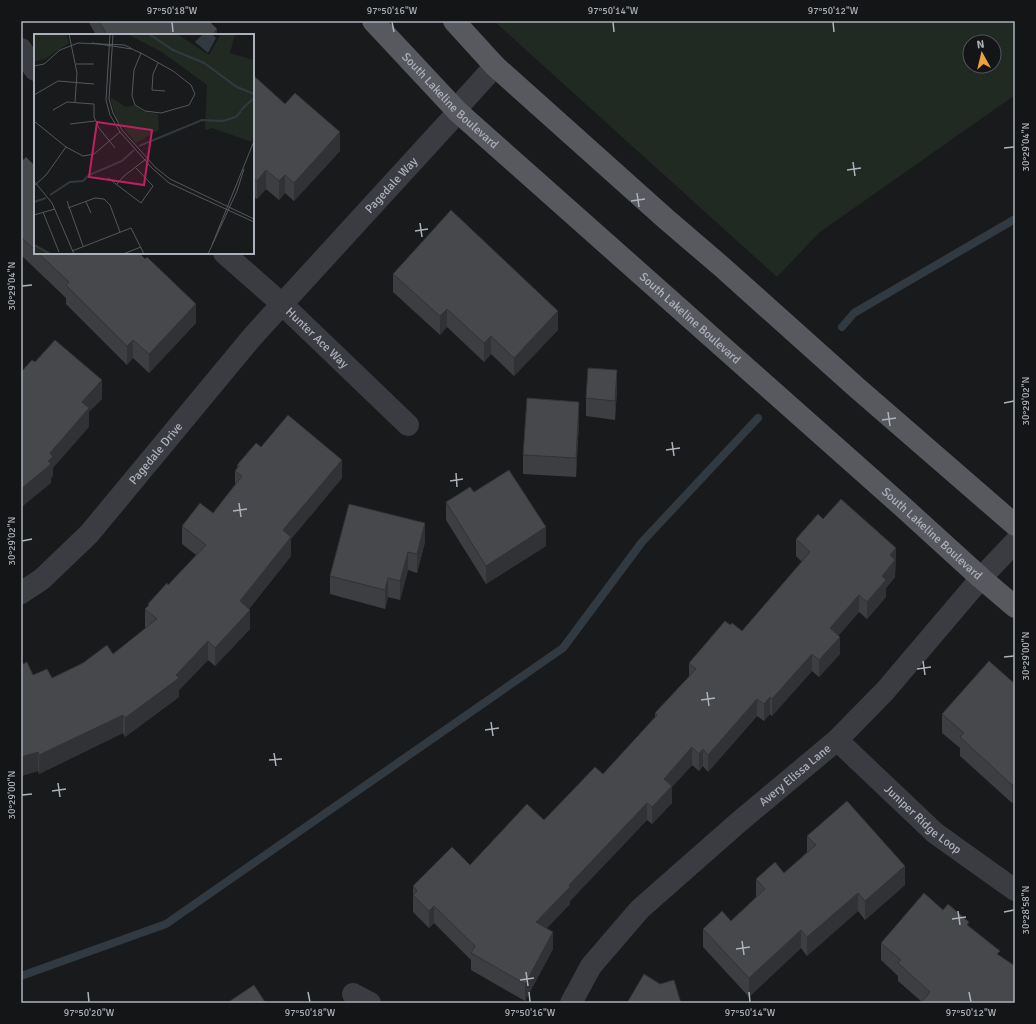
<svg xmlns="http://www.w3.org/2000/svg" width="1036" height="1024" font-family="Signika,sans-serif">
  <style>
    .green { fill: #212a22; fill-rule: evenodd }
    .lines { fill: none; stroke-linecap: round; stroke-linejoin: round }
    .stream { stroke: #303a40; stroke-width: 8 }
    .minor { stroke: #3b3c41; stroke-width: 22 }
    .major { stroke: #57595f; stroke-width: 22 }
    .wall { fill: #3c3e41 }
    .shaded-wall { fill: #313235 }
    .building { fill: #46484c; stroke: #313235 }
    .ticks { fill: none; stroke: #acb2bb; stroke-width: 1.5 }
    .labels { text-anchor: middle; stroke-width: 4; stroke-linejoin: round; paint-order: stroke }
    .street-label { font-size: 12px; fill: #acb2bb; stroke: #141517 }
    .inset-river { fill: none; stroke: #303a40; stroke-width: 2 }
    .inset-road { fill: none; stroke: #54575c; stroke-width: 1 }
    .view { fill: #c12060; fill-opacity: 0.15; stroke: #c12060; stroke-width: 2 }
    .inset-edge { fill: none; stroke: #acb2bb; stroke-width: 2 }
    .neatline { fill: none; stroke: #acb2bb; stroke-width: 1.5 }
    .ticks-label { font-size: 10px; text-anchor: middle; fill: #acb2bb }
  </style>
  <rect width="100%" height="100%" fill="#191a1c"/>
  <path class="green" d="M 494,21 L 1015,21 L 1015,95 L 820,232 L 777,277 ZM 970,42 L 994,42 L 994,66 L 970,66 Z"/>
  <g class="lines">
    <path class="stream" d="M 842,327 L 854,313 L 1015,219
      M 21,976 L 166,924 L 563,648 L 642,542 L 758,418"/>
    <g class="minor">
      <path d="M 21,49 L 35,70"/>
      <path id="s1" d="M 224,253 L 283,305 L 408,425"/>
      <path id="s2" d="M 21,593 L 42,579 L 89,534 L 253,336 L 458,112 L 457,108 L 495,66"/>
      <path id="s3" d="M 837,740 L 935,833 L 1015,890"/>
      <path d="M 353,994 L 370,1003"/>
      <path id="s4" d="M 571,1003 L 591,966 L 640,909 L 740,821 L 837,740 L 885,691 L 981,578 L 1015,542"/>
    </g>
    <g class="major">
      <path id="s5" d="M 373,21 L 458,112 L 903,507 L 981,578 L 1015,607"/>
      <path d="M 454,21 L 495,66 L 666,219 L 722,267 L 856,387 L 1015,525"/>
    </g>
  </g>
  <path class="wall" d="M 88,21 L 209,21 L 217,35 L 96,35 Z
    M 253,75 L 285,104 L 340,151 L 294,201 L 285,193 L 279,200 L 266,189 L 257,199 L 253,196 Z
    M 21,162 L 35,166 L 35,253 L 139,253 L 196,323 L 149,373 L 133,358 L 127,365 L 66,304 L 66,298 L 21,255 Z
    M 393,274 L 558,330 L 514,376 L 491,354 L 484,362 L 447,327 L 440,335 L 393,292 Z
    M 617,389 L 615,420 L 586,416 L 586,398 Z
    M 579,420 L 576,477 L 523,474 L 523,455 Z
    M 261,447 L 342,478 L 291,539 L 291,556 L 249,609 L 250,629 L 215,666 L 208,660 L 179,690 L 179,697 L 125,737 L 123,733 L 39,774 L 38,771 L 21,776 L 21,665 L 33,675 L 52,678 L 113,654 L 146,628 L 145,627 L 145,609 L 148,606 L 148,604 L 168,585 L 196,555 L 182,544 L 182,526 L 213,513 L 235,485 L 235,471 L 237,468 L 237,465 Z
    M 474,492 L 546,546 L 486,584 L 446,520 L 446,502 Z
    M 823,519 L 896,548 L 895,577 L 886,588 L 886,597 L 867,619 L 859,612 L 838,636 L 840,654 L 819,677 L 812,671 L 772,716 L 770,714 L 764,721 L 757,716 L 708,772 L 703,766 L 699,771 L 692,765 L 672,787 L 672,803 L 652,824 L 647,820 L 570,901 L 570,904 L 547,928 L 553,949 L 525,1001 L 471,970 L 471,960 L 434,923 L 429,928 L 413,912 L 413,886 L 470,865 L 544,820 L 603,774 L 655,718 L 655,713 L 689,677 L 689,663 L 730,625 L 742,631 L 802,562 L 796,556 L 796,539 Z
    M 425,542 L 417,573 L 408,570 L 400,600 L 388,597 L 385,609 L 330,594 L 330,576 Z
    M 1015,684 L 1012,803 L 960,756 L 960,748 L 942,733 L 942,714 Z
    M 807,836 L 905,885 L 865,920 L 858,911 L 807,956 L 801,948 L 749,997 L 703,947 L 703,929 L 731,921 L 756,897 L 756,879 L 784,873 L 807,852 Z
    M 943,910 L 969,926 L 1000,951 L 922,1002 L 898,981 L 898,976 L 881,960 L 881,943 Z"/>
  <path class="shaded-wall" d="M 217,29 L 217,35 L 212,35 Z
    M 340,132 L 340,151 L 294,201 L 294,183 Z
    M 266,170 L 266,189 L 257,199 L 257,181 Z
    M 285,175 L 285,193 L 279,200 L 279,181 Z
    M 196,304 L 196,323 L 149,373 L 149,354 Z
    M 447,309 L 447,327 L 440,335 L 440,316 Z
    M 558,311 L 558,330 L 514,376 L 514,358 Z
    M 491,336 L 491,354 L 484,362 L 484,343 Z
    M 133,340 L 133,358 L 127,365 L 127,346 Z
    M 617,370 L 617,389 L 615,420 L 615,401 Z
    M 102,380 L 102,399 L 89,412 L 89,427 L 53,468 L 53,476 L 51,478 L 51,483 L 23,506 L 23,510 L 21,511 L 21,489 L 48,461 L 50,453 L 82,402 Z
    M 579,402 L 579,420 L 576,477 L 576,458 Z
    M 342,460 L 342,478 L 291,539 L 291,556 L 240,620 L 240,601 L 283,530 Z
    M 425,523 L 425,542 L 417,573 L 417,554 Z
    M 546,527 L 546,546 L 486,584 L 486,566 Z
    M 896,548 L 895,577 L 886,588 L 886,597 L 867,619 L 867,602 L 882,576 L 890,555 Z
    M 408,552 L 408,570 L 400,600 L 400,581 Z
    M 388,578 L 388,597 L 385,609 L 385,590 Z
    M 859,595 L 859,612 L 830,645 L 830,628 Z
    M 250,610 L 250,629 L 215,666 L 215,648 Z
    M 840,637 L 840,654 L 819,677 L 819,660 Z
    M 208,641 L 208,660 L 179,690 L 179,697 L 125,737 L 125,718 L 176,675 Z
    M 812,654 L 812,671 L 772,716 L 772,699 Z
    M 770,697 L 770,714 L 764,721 L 764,704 Z
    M 757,699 L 757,716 L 708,772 L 708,755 Z
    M 123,715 L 123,733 L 39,774 L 39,755 Z
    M 692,747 L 692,765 L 672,787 L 672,803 L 652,824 L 652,807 L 664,779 Z
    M 703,749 L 703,766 L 699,771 L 699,754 Z
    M 38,752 L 38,771 L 21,776 L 21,757 Z
    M 1015,782 L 1015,800 L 1012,803 L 1012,785 Z
    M 647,803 L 647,820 L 570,901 L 570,904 L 536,939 L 536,922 L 569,885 Z
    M 905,866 L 905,885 L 865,920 L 865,901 Z
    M 858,893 L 858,911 L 807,956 L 807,937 Z
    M 434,906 L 434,923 L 429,928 L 429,911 Z
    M 801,930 L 801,948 L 749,997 L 749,978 Z
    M 553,932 L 553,949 L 525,1001 L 525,984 Z"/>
  <path class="building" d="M 99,21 L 209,21 L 217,29 L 212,35 L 107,35 Z
    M 253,75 L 285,104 L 295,93 L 340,132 L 294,183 L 285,175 L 279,181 L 266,170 L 257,181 L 253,177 Z
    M 26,157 L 35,166 L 35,250 L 21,237 L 21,162 Z
    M 451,210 L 558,311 L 514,358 L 491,336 L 484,343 L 447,309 L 440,316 L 393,274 Z
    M 38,253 L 139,253 L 145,259 L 147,257 L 196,304 L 149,354 L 133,340 L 127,346 L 66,285 L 69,282 Z
    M 55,340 L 102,380 L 82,402 L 89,408 L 50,453 L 53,457 L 48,461 L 51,464 L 21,489 L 23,491 L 21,493 L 21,372 L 32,360 L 35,362 Z
    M 588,368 L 617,370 L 615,401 L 586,398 Z
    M 527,398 L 579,402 L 576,458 L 523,455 Z
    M 288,415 L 342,460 L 283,530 L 291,537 L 240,601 L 250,610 L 215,648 L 208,641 L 176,675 L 179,678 L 125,718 L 123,715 L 39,755 L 38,752 L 21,757 L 21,665 L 27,662 L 33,675 L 47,669 L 52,678 L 83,663 L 107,645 L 113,654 L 157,619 L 145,609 L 149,605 L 148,604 L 167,583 L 168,585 L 206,545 L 182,526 L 200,503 L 213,513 L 242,476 L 235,471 L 239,466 L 237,465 L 256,443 L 261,447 Z
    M 509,470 L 546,527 L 486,566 L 446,502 L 470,487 L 474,492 Z
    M 841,499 L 896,548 L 890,555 L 895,560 L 882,576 L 886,580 L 867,602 L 859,595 L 830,628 L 840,637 L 819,660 L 812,654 L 772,699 L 770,697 L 764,704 L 757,699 L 708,755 L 703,749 L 699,754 L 692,747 L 664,779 L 672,786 L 652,807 L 647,803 L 569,885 L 570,887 L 536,922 L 553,932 L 525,984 L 471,953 L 475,946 L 434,906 L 429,911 L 413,895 L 417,891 L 413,886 L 452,847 L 470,865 L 527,804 L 544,820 L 595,767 L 603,774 L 657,715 L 655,713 L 696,669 L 689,663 L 725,621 L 730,625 L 732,623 L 742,631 L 810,552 L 796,539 L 818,514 L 823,519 Z
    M 349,504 L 425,523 L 417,554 L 408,552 L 400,581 L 388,578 L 385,590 L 330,576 Z
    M 989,661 L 1015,684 L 1015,782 L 1012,785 L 960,737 L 964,733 L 942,714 Z
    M 847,801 L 905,866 L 865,901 L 858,893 L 807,937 L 801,930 L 749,978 L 703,929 L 722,911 L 731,921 L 765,889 L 756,879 L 775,862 L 784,873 L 816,845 L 807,836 Z
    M 924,893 L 943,910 L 948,904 L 969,922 L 967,925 L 1000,951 L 997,954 L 1015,966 L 1015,1003 L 921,1003 L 930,992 L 898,963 L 901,960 L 881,943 Z
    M 644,974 L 660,984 L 674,980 L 681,1003 L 627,1003 Z
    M 254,985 L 265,1002 L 264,1003 L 227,1003 Z"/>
  <path class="ticks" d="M 172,22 L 173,32M 392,22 L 394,32M 613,22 L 614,32M 833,22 L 834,32M 1004,148 L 1014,147M 853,162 L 855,176M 847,170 L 861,168M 637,193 L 639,207M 631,201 L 645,199M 420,223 L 422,237M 415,231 L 428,229M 22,286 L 32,285M 1004,403 L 1014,401M 888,412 L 890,426M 882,420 L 896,418M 672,442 L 674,456M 666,450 L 680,448M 456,473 L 457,487M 450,481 L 463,479M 239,503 L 241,517M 233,511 L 247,509M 22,541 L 32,539M 1004,657 L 1014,656M 923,661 L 925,675M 917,669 L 931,667M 707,692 L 709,706M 701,700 L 715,698M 491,722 L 493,736M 485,730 L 499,728M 274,753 L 276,766M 269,760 L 282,759M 58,783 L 60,797M 52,791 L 66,789M 22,795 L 32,794M 958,911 L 960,925M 1004,912 L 1014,910M 952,919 L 966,917M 742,941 L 744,955M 736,949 L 750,947M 526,972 L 528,986M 520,980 L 534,978M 88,992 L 89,1002M 308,992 L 310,1002M 529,992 L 530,1002M 749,992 L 750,1002M 969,992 L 971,1002"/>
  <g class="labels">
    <g class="street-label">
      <text dy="4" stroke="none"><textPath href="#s5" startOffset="111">South Lakeline Boulevard</textPath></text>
      <text dy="4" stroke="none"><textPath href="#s2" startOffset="552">Pagedale Way</textPath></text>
      <text dy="4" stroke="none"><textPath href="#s5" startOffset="435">South Lakeline Boulevard</textPath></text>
      <text dy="4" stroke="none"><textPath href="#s1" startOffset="126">Hunter Ace Way</textPath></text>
      <text dy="4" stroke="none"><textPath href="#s2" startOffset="195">Pagedale Drive</textPath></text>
      <text dy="4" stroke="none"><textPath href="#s5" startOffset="759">South Lakeline Boulevard</textPath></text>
      <text dy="4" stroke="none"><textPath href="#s4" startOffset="322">Avery Elissa Lane</textPath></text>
      <text dy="4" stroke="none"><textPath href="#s3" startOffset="117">Juniper Ridge Loop</textPath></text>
    </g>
  </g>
  <g transform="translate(34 34)">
    <rect width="220" height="220" fill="#191a1c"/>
    <path d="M 0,0 L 32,0 L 35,9 L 11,25 L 0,28 ZM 93,0 L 143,0 L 175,21 L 187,0 L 201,0 L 196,19 L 220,26 L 220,100 L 218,108 L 178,94 L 171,96 L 173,51 L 128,18 ZM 76,63 L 92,73 L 100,71 L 108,77 L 124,80 L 125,96 L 102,109 L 82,85 ZM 0,209 L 19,220 L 0,220 Z" fill="#212a22"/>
    <path d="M 169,0 L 178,0 L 182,4 L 174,19 L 161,8 Z" fill="#303a40"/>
    <path class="inset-river" d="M 115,0 L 139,16 L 170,29 L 203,53 L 220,60M 207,76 L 220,64M 105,112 L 168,86 L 189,87 L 202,83 L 207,77M 16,161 L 36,148 L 49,147 L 55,141 L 88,127 L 100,116M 0,168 L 12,164M 0,211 L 16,220"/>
    <path class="inset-road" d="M 35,0 L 43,39 L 41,68M 76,0 L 72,66 L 76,81 L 86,98 L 118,134 L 135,149 L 220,188M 79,0 L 75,65 L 79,79 L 88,96 L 122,134 L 136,145 L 220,185M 58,9 L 98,15M 124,29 L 119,40 L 118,56 L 131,57M 42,30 L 60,30M 0,32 L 10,30 L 26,16 L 44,9 L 90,11 L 95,13 L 100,16 L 107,19 L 139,37 L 157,51 L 161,60 L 155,71 L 127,79 L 111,77 L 101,71 L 98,62 L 100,36 L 107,19M 0,61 L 24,47 L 60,50M 19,76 L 33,68 L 60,70 L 60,83 L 65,94 L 81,114M 0,87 L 32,113 L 49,122 L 60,120 L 86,98M 36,90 L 61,87M 74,144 L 107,169 L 119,152 L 102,134M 0,147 L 18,169 L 40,220M 83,150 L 90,142 L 112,125M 0,152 L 12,141 L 32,113M 33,167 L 49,212M 52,168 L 57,179M 34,174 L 61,164 L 70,165 L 76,171 L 86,198M 9,178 L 25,218M 0,181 L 21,175M 178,211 L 220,107M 38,217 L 97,194 L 110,220M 89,220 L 107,213M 174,220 L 203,157 L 210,135"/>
    <path class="view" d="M 63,88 L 118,96 L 110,151 L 55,143 Z"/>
    <rect width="220" height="220" class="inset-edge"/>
  </g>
  <rect width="1036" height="1024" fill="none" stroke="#141517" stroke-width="44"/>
  <g transform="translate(982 54) rotate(352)"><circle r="19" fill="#141517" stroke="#515459"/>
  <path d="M0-3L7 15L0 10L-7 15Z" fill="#eda240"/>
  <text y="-6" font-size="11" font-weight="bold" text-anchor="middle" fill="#acb2bb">N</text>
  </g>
  <rect x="22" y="22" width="992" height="980" class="neatline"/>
  <g class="ticks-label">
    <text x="172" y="14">97°50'18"W</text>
    <text x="392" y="14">97°50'16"W</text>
    <text x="613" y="14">97°50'14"W</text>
    <text x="833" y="14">97°50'12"W</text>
    <text transform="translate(1025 147) rotate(-90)" y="4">30°29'04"N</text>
    <text transform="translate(11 286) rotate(-90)" y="4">30°29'04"N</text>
    <text transform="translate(1025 401) rotate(-90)" y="4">30°29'02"N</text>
    <text transform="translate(11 541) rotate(-90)" y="4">30°29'02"N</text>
    <text transform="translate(1025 656) rotate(-90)" y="4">30°29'00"N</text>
    <text transform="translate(11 795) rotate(-90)" y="4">30°29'00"N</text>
    <text transform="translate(1025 910) rotate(-90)" y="4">30°28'58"N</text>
    <text x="89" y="1016">97°50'20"W</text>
    <text x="310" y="1016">97°50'18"W</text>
    <text x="530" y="1016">97°50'16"W</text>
    <text x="750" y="1016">97°50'14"W</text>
    <text x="971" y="1016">97°50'12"W</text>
  </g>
</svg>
